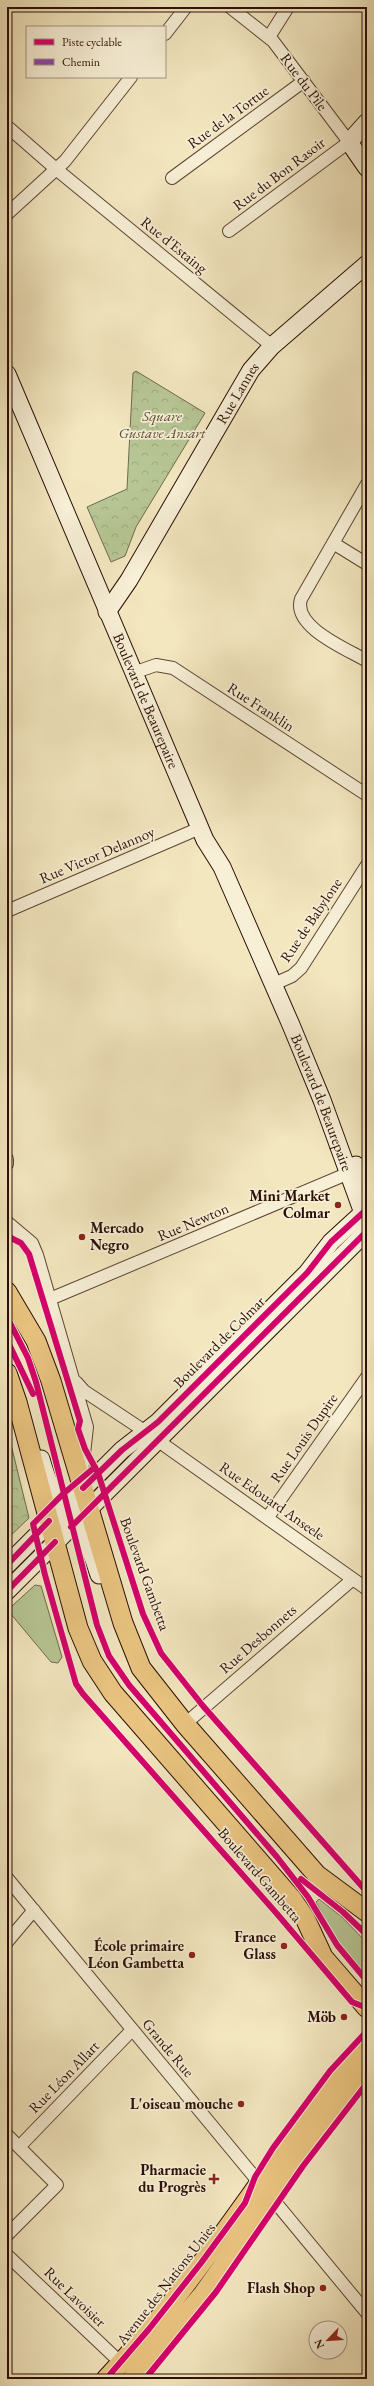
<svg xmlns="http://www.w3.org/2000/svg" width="374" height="2386" font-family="'EB Garamond',serif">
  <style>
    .grass { fill: #b7c695; stroke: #716a4d }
    .park { fill: url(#park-crowns); stroke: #716a4d }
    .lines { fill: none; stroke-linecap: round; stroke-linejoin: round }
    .street-casing { stroke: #5d4534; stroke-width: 14 }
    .secondary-casing { stroke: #2b0f05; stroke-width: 19 }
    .primary-casing { stroke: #2b0f05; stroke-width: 21 }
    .street { stroke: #f7efd6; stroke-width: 12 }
    .secondary { stroke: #f7efd6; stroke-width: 17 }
    .primary { stroke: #eac480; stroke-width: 19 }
    .quiet { stroke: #8e44ad; stroke-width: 5; stroke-dasharray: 10 5; stroke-linecap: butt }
    .cycleway-casing { stroke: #f7efd6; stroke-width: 8 }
    .cycleway { stroke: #d6006c; stroke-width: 6 }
    .poi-dot { fill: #8f2418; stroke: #f7efd6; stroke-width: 1.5 }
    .labels { text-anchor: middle; stroke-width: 3.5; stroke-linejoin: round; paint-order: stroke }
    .street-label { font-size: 15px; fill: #2b0f05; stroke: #f7efd6 }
    .park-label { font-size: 15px; font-style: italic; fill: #5c4f37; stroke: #f7efd6 }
    .poi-label { font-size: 15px; font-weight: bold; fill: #2b0f05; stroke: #f7efd6; text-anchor: end }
  </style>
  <defs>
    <pattern id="park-crowns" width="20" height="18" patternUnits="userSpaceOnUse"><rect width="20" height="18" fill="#b7c695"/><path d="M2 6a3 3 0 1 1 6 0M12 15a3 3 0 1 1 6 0" fill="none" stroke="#9ea97f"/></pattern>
  </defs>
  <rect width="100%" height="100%" fill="#f3e7c0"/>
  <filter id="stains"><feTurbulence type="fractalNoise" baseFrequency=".005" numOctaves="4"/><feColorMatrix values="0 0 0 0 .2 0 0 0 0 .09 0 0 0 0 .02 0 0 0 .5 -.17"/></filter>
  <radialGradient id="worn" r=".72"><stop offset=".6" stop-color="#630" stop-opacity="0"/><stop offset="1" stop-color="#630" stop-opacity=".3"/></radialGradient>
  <path class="grass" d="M 35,1585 L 41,1586 L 62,1657 L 58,1663 L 51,1662 L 10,1613 L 12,1606 Z
    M 319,1899 L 342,1917 L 367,1943 L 367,1975 L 335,1938 L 316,1902 Z"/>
  <path class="park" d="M 136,371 L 205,413 L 136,527 L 125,556 L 111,562 L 87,507 L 127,489 L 133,373 Z
    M 7,1428 L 29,1518 L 7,1539 Z"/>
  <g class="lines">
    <defs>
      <path id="street" d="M 165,34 L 186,7
        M 269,37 L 288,7
        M 9,128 L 56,169 L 272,346
        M 172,178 L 304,81
        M 7,214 L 65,161 L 131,77
        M 229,231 L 349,142 L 273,41 L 230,7
        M 367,484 L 301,599 C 292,627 347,649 367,661
        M 333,543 L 367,564
        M 133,673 L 156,665 L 173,668 L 367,795
        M 7,911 L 200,828
        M 274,984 L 292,976 L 301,968 L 367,865
        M 7,1159 L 7,1164
        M 7,1222 L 32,1243 L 37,1255 L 87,1427 L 82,1472
        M 50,1299 L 349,1173
        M 76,1382 L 84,1391 L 146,1432
        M 157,1440 L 367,1589
        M 268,1517 L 367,1377
        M 185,1724 L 353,1579
        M 7,1878 L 367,2313
        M 7,1942 L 34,1910
        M 7,2135 L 57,2185 L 7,2235
        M 19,2147 L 132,2030
        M 7,2255 L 121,2363"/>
      <g id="secondary">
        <path d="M 367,122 L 349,142 L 367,168"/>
        <path id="s1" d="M 7,374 L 205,840 L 222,867 L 291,1025 L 322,1100 L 367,1224"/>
        <path id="s2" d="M 107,612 L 129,580 L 251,370 L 272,346 L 367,264"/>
        <path d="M 356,1165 L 367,1189"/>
        <path d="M 41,1459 C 46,1477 54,1503 74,1510"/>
        <path d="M 64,1518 C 83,1522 94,1559 99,1575"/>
        <path d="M 7,1565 L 122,1450 L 158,1422 L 307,1273 L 331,1242 L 367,1209"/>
        <path d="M 7,1591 L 367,1231"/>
      </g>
      <path id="primary" d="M 7,1292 L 36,1341 L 51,1381 L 123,1623 L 141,1668 L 185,1724 L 317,1875 L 367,1912
        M 7,1373 L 17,1402 L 78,1628 L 92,1661 L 113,1693 L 292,1899 L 305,1918 L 323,1957 L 367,2008
        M 106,2379 C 204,2276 274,2150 367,2044
        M 132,2379 L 203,2294 L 341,2101 L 367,2070"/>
    </defs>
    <use href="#street" class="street-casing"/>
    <use href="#secondary" class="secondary-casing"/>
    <use href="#primary" class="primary-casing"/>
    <use href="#street" class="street"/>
    <use href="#secondary" class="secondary"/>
    <use href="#primary" class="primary"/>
    <path class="quiet" d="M 365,1379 L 367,1380"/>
    <defs>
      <path id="cycleway" d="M 7,1236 L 21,1243 L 29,1254 L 80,1421 L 78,1429 L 85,1449 L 98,1473 L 143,1614 L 161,1653 L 203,1706 L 367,1892
        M 7,1317 L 28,1358 L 36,1382 L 97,1625 L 109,1656 L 129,1685 L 277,1857 L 308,1897 L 337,1945 L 367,1981
        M 7,1340 L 33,1394
        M 95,1467 L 63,1494 L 33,1524 L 45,1575 L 76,1684 L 83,1694 L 278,1915 L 352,2002 L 367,2008
        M 83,1488 L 122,1450 L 158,1422 L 307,1273 L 331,1242 L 367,1209
        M 71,1527 L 367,1231
        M 7,1565 L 49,1521
        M 7,1591 L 55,1542
        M 301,1879 L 343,1912 L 367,1935
        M 106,2379 L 149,2329 L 201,2263 L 245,2203 L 255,2177 L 273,2148 L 330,2071 L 367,2031
        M 145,2379 L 216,2292 L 303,2166 L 367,2083"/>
    </defs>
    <use href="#cycleway" class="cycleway-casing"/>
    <use href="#cycleway" class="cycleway"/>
  </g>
  <g class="poi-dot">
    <circle cx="338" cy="1205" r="4"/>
    <circle cx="82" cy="1237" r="4"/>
    <circle cx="284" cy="1946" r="4"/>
    <circle cx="192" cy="1955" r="4"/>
    <circle cx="344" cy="2017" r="4"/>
    <circle cx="241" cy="2104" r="4"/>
    <path d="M212 2173h4v4h4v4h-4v4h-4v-4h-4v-4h4z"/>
    <circle cx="323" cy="2288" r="4"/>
  </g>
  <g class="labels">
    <g class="street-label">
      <text transform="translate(304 82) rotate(53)" y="5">Rue du Pile</text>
      <text transform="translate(228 117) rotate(-36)" y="5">Rue de la Tortue</text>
      <text transform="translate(279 174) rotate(-37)" y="5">Rue du Bon Rasoir</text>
      <text transform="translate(174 245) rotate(39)" y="5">Rue d'Estaing</text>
      <text dy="5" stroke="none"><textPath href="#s2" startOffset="255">Rue Lannes</textPath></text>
      <text dy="5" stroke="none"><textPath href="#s1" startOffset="355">Boulevard de Beaurepaire</textPath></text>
      <text transform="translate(261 707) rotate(33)" y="5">Rue Franklin</text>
      <text transform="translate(97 855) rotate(-23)" y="5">Rue Victor Delannoy</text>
      <text transform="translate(311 920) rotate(-56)" y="5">Rue de Babylone</text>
      <text dy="5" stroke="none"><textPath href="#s1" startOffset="794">Boulevard de Beaurepaire</textPath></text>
      <text transform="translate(193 1222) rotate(-23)" y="5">Rue Newton</text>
      <text transform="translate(219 1342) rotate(-45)" y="5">Boulevard de Colmar</text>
      <text transform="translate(304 1438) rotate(-55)" y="5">Rue Louis Dupire</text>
      <text transform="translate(272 1501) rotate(35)" y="5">Rue Edouard Anseele</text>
      <text transform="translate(145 1574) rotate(70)" y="5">Boulevard Gambetta</text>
      <text transform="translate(258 1639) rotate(-41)" y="5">Rue Desbonnets</text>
      <text transform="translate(260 1875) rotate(49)" y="5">Boulevard Gambetta</text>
      <text transform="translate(168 2048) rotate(50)" y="5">Grande Rue</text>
      <text transform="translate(64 2077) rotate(-46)" y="5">Rue Léon Allart</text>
      <text transform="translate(166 2284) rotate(-52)" y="5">Avenue des Nations Unies</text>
      <text transform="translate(75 2297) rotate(44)" y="5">Rue Lavoisier</text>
    </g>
    <g class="park-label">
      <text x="162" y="421">Square<tspan x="162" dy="17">Gustave Ansart</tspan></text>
    </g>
    <g class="poi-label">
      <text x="330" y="1201">Mini Market<tspan x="330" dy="17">Colmar</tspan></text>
      <text x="90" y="1233" text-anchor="start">Mercado<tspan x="90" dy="17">Negro</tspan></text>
      <text x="276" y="1942">France<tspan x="276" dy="17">Glass</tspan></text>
      <text x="184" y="1951">École primaire<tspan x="184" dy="17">Léon Gambetta</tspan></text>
      <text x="336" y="2022">Möb</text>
      <text x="233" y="2109">L'oiseau mouche</text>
      <text x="206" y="2175">Pharmacie<tspan x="206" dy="17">du Progrès</tspan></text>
      <text x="315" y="2293">Flash Shop</text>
    </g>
  </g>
  <rect width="374" height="2386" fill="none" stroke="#f3e7c0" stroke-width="24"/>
  <rect x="8" y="8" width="358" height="2370" fill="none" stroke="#2b0f05" stroke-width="2"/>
  <rect x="12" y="12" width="350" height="2362" fill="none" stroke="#2b0f05"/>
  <rect x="26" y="26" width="140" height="52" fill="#f7efd6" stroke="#a59582"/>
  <rect x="34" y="39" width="20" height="6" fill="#d6006c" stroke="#a59582"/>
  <text x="62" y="46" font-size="12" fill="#2b0f05">Piste cyclable</text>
  <rect x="34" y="59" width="20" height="6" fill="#8e44ad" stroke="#a59582"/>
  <text x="62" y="66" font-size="12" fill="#2b0f05">Chemin</text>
  <g transform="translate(328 2340) rotate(245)"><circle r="19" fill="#f7efd6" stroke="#a59582"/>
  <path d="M0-3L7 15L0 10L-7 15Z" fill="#8f2418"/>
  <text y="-6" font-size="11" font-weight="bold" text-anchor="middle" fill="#2b0f05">N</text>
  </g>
  <rect width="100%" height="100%" filter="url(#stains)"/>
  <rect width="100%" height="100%" fill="url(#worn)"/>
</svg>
